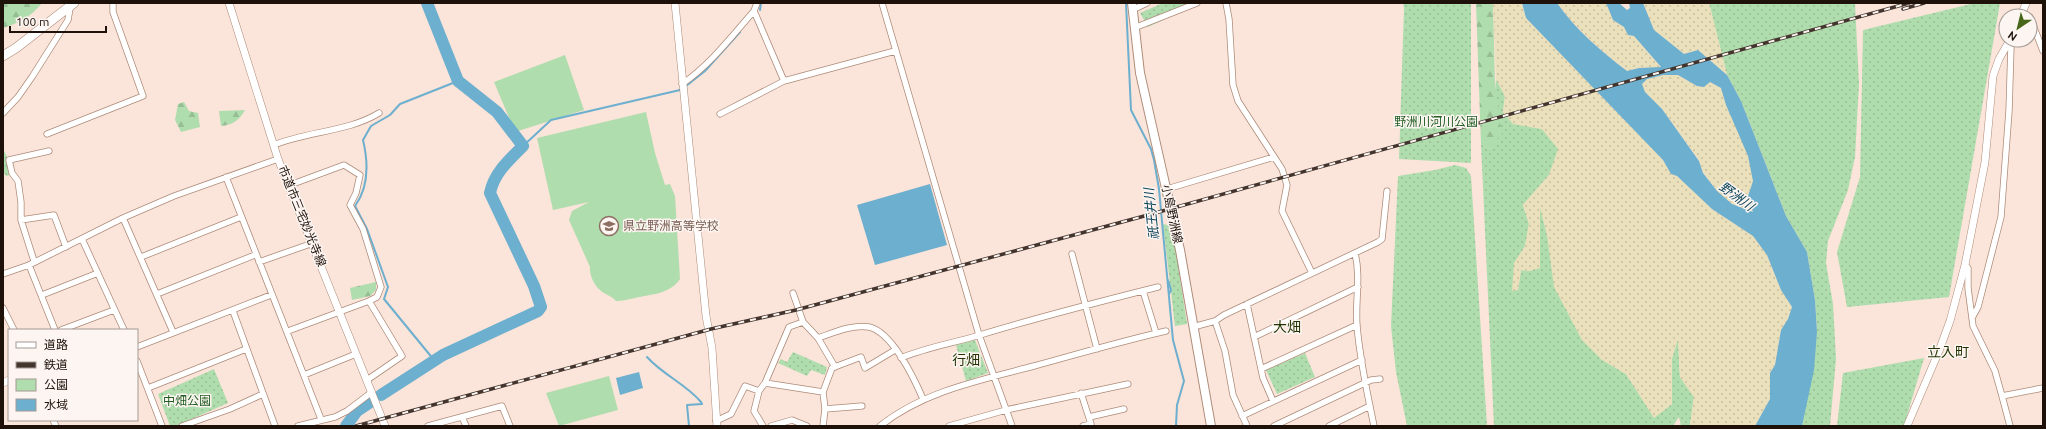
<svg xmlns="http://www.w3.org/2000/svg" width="2046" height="429" font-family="Ubuntu,'Noto Sans JP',sans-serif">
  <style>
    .green { fill: url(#green-dots) }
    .forest { fill: url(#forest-firs) }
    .sand { fill: url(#sand-dots) }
    .pitch { fill: #b0ddae }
    .water { fill: #6cafce; fill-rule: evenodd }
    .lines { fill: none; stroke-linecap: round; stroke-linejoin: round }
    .stream { stroke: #6cafce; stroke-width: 2 }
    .river { stroke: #6cafce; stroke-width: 12 }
    .minor-casing { stroke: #ad8b79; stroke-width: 7 }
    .tertiary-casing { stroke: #ad8b79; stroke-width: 8 }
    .secondary-casing { stroke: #ad8b79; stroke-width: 10 }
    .trunk-casing { stroke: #ad8b79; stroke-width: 10 }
    .minor { stroke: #fff; stroke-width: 5.5 }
    .tertiary { stroke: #fff; stroke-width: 7 }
    .secondary { stroke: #fff; stroke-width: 8 }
    .trunk { stroke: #fff; stroke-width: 9 }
    .rail-casing { stroke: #43352e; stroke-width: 3.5 }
    .rail { stroke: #fdf5f1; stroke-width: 2; stroke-dasharray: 6; stroke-linecap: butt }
    .labels { text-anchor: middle; stroke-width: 3; stroke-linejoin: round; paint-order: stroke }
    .park-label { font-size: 12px; fill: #1f5d21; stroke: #fdf5f1 }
    .street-label { font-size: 12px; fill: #1d110a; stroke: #fdf5f1 }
    .education-label { font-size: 12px; fill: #785e54; stroke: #fdf5f1; text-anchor: start }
    .water-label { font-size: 13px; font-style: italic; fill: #074258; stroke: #fdf5f1 }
    .quarter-label { font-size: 14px; fill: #1f3200; stroke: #fdf5f1 }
  </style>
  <defs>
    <pattern id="green-dots" width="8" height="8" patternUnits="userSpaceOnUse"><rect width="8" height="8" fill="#b0ddae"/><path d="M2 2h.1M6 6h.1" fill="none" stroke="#97bd94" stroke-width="1.8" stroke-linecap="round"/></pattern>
    <pattern id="forest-firs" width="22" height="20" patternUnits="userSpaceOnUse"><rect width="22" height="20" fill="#b0ddae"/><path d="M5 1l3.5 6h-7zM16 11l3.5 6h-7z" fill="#97bd94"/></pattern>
    <pattern id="sand-dots" width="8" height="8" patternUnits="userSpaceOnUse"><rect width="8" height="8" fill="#eae0bb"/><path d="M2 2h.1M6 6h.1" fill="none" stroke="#c8bf9f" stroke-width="1.8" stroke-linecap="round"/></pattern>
  </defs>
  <rect width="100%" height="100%" fill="#fbe4d9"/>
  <path class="green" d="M 1163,3 L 1199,3 L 1148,27 L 1140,13 Z
    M 1403,3 L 1471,3 L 1471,163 L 1399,159 L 1404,8 Z
    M 1709,3 L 1855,3 L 1859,84 L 1855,157 L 1848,190 L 1828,241 L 1826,263 L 1833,304 L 1836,359 L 1830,426 L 1802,426 L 1817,332 L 1815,300 L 1807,252 L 1786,216 L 1741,101 L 1727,75 Z
    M 1975,3 L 2000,3 L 1949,297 L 1847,307 L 1837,252 L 1860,177 L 1863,30 Z
    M 1496,79 L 1505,96 L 1503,112 L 1513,123 L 1542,129 L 1559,149 L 1549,175 L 1523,205 L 1529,224 L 1525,246 L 1515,263 L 1518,290 L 1521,270 L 1530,271 L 1540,228 L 1540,205 L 1547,235 L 1601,359 L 1626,374 L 1654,417 L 1672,404 L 1672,358 L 1678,338 L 1680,377 L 1694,397 L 1690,426 L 1681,426 L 1679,417 L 1673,426 L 1494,426 L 1481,144 L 1491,149 Z
    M 3,149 L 8,158 L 10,175 L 6,176 L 3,171 Z
    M 1455,165 L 1466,168 L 1471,176 L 1487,426 L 1407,426 L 1396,372 L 1391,326 L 1398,176 L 1435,170 Z
    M 1163,224 L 1172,226 L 1187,324 L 1175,326 Z
    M 975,340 L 988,373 L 966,381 L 956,345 Z
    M 793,352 L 827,367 L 825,375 L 811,370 L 807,376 L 778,363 L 781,359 L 787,362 Z
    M 1305,353 L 1315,377 L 1277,394 L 1266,370 Z
    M 1924,358 L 1904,426 L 1837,426 L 1843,373 Z
    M 214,369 L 228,403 L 176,426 L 170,426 L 158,394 Z"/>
  <path class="forest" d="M 3,3 L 42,3 C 32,16 19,23 3,28 Z
    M 1476,3 L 1493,3 L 1495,85 L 1502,136 L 1498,138 L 1491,149 L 1481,144 Z
    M 184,102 L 189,111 L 198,113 L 200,127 L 181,132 L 175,120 L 178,104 Z
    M 245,110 C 240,120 232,125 221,126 L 219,111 Z
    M 376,282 L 376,290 L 370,296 L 352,300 L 350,288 Z"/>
  <path class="sand" d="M 1493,3 L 1522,3 L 1526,18 L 1663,160 L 1671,174 L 1677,176 L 1712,209 L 1753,236 L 1767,255 L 1781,290 L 1792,307 L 1788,319 L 1781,330 L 1775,365 L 1770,373 L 1770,399 L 1755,426 L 1690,426 L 1694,397 L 1680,377 L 1678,340 L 1672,358 L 1672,404 L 1654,418 L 1626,374 L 1601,359 L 1582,340 L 1554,287 L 1547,235 L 1540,208 L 1540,268 L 1530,271 L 1521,270 L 1518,290 L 1512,291 L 1514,263 L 1525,246 L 1529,224 L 1523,205 L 1549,175 L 1558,149 L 1542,129 L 1513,124 L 1503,112 L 1505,96 L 1496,79 Z
    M 1557,3 L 1606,3 L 1613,20 L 1624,27 L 1628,35 L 1634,36 L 1661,68 L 1639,68 L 1627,71 C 1602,51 1576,30 1557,3 Z
    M 1643,3 L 1709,3 L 1727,75 L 1698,50 L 1684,54 L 1654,30 Z
    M 1663,75 L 1678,75 L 1697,86 L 1710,82 L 1721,88 C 1728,111 1755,162 1753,181 C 1752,187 1749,194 1747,199 L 1753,212 L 1732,204 L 1717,191 L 1703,172 L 1699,160 L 1662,109 L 1645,92 L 1641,84 L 1647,79 Z"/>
  <path class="pitch" d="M 565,55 L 584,110 L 515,132 L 494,82 Z
    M 646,112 L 655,153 L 665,185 L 670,184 L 675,196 L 680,279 C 670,294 652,294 635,298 C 629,299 623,301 616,301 C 611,295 605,295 600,290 C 594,285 589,274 590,267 L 569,220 L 572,211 L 589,202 L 553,210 L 537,138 Z
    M 609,376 L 618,410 L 559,426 L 546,393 Z"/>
  <path class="water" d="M 1522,3 L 1557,3 C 1575,29 1602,52 1627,71 L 1639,68 L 1661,67 L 1634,36 L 1628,35 L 1624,27 L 1613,20 L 1606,3 L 1619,3 L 1627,10 L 1630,8 L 1629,3 L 1643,3 L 1654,30 L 1684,54 L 1698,50 L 1727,75 L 1741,101 L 1786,216 L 1807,252 L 1815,300 L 1817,332 L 1814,370 L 1802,426 L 1755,426 L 1770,399 L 1770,373 L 1775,365 L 1781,330 L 1788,319 L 1792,307 L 1781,290 L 1767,255 L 1753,236 L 1712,209 L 1677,176 L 1671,174 L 1663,160 L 1526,18 ZM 1663,75 L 1678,75 L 1697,86 L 1704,87 L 1710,82 L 1721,88 L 1726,105 L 1748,156 L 1753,181 L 1747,199 L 1753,212 L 1732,204 L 1717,191 L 1703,173 L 1699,161 L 1662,109 L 1645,92 L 1642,84 L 1647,79 Z
    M 930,184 L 947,245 L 875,265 L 857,205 Z
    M 639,372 L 643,388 L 620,395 L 616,378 Z"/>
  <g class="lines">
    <path class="stream" d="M 1126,3 L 1131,110 L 1151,149 L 1154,160 L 1159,189 L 1173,340 L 1184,381 L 1177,405 L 1176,426
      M 760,10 L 761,3
      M 686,86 L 705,71 L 740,32
      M 523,146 L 551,120 L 680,90
      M 1168,280 L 1171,290 L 1169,294
      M 647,357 C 663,375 686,384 701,402 L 702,404 L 687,405 L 689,426
      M 434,360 L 384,299 L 388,287 L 367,229 L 355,206 C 369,187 368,161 363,140 L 371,126 L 390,115 L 400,104 L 458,81"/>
    <path class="river" d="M 381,395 L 443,355 L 538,311 L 541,307 L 534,286 L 490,193 C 494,173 509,160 523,146 L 497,112 L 458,81 L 427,3
      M 346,426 L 357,411 L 369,403"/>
    <defs>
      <path id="minor" d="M 882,3 L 979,335 L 1012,426
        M 1226,3 L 1229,19 L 1233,85 L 1238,101 L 1282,169 L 1287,185 L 1282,211 L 1312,273
        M 1132,10 L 1147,3
        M 754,11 L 784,81 L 895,51
        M 2030,17 L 2043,51
        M 1134,28 L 1197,3
        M 682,84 C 711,64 731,37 754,11 L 757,3
        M 3,113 L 18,97 L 32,77 L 68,20 L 70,8
        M 720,114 L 784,81
        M 47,134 L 143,96 L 113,12 L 113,3
        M 274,145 C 308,131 348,132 379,113
        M 226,177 L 321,419
        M 1167,189 L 1274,157
        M 123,218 L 173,332
        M 21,220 L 54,215 L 66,247
        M 82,239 L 124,330
        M 1355,253 C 1361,277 1355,302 1357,326 C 1360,360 1367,393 1374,426
        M 1072,254 L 1097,349
        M 141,257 L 241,217
        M 34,261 L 21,220 L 21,202 L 18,181 L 12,173 L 9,160 L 49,151
        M 259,262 L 313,243
        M 29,265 L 55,330
        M 1965,265 L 1968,268 L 1968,288 L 1973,326 L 1995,371 L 2002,396 L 2043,388
        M 3,274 L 29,265 L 123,218 L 174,196 L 278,159
        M 1143,291 L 1156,333
        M 157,294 L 255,255
        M 42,295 L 98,273
        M 1247,304 L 1263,378 L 1273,401
        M 3,308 L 14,330
        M 233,311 L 275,426
        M 1972,318 L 1978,307 L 2001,217 L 2009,111 L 2011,46 L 2009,42
        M 1215,321 L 1225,351 L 1233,395 L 1247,426
        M 803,322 L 818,338 C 833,333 852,324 869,327 C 892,332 914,378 923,399
        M 1193,327 L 1215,321 L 1224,315 L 1378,242 L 1382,239 L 1387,191
        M 61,330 L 114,310
        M 288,331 L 369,301 L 377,297 L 381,287 L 363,229 L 350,205 L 356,193 L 360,175 L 344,165 L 290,185
        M 1254,337 L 1358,287
        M 818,338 L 835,367
        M 137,347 L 271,295
        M 901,358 C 927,347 954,343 980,335 C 1039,317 1098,302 1158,287
        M 137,361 L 162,426
        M 1261,369 L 1357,325
        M 304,375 L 356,354
        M 367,380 L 402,356 L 369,301
        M 765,383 L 823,392
        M 148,388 L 246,349
        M 1081,393 L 1091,424 L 1083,426
        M 2002,396 L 2010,426
        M 825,409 L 862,406
        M 1242,416 L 1362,360
        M 462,417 L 466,426
        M 1089,417 L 1124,409
        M 53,420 L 56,426
        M 716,421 L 731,414 L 745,386 L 759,391
        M 182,426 L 230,409 L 263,394
        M 298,426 L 335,417 L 347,411 L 372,392
        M 428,426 L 502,406 L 510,426
        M 763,426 L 754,411 L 759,391 L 765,383 L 789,327 L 803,322 L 793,293
        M 771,426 L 792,420 L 807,426
        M 823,426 L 825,409 L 823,392 L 832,368 L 861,357 L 865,368 L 895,350
        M 880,426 C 924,391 981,380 1034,366 C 1078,354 1122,341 1166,331
        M 949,426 L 1006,410 L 1128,384
        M 1274,426 L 1371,380 L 1380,379
        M 1329,426 L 1370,406"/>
      <path id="tertiary" d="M 229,3 L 278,159 L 385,426
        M 675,3 L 706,316 L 712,348 L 717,426
        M 2021,16 L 2026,3
        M 3,383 L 9,380
        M 1907,426 L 1939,351 L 1950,321 L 1965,265 L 1985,162 L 1993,76 L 1999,59 L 2010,40"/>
      <path id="secondary" d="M 1132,3 L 1140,73 L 1180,250 L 1211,426"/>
      <path id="trunk" d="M 3,56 L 16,48 L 74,3"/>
    </defs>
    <use href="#minor" class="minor-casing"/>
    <use href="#tertiary" class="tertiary-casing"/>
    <use href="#secondary" class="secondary-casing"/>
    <use href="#trunk" class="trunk-casing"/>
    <use href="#minor" class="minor"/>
    <use href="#tertiary" class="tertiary"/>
    <use href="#secondary" class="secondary"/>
    <use href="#trunk" class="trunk"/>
    <defs>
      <path id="rail" d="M 1903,9 L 1924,3
        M 356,426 L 711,329 L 796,310 L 1148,215 L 1909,3"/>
    </defs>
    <use href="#rail" class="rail-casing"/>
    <use href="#rail" class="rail"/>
  </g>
  <defs>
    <symbol id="school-ring" viewBox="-11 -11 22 22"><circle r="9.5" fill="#fdf5f1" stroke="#8d6e63" stroke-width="1.5"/><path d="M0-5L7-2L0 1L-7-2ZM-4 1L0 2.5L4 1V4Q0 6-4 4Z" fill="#8d6e63"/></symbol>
  </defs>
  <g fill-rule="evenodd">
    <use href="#school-ring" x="598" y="215" width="22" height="22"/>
  </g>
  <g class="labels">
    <g class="park-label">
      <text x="1436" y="126">野洲川河川公園</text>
      <text x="187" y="405">中畑公園</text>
    </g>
    <g class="street-label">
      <text transform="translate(1172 214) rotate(78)" y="4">小島野洲線</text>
      <text transform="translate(302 216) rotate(68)" y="4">市道市三宅妙光寺線</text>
    </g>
    <g class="education-label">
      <text x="623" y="230">県立野洲高等学校</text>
    </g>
    <g class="water-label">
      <text transform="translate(1737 196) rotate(36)" y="5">野洲川</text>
      <text transform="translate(1151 214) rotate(-96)" y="5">祇王井川</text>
    </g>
    <g class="quarter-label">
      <text x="1287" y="332">大畑</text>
      <text x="1948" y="357">立入町</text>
      <text x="966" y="365">行畑</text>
    </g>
  </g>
  <rect width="2046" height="429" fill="none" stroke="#1d110a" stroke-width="8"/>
  <rect x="8" y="329" width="130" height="92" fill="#fdf5f1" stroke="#a39a95"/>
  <rect x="16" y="342" width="20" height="6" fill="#ffffff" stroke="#a39a95"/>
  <text x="44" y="349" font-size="12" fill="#1d110a">道路</text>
  <rect x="16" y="362" width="20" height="6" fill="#43352e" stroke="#a39a95"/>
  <text x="44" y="369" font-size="12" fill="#1d110a">鉄道</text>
  <rect x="16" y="379" width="20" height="12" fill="#b0ddae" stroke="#a39a95"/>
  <text x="44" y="389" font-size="12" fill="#1d110a">公園</text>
  <rect x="16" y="399" width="20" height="12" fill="#6cafce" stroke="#a39a95"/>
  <text x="44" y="409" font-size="12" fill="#1d110a">水域</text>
  <g transform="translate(2018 28) rotate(215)"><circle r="19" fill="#fdf5f1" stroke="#a39a95"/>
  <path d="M0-3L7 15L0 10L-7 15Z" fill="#47661a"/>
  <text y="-6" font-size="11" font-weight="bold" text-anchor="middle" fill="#1d110a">N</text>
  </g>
  <path d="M10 26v6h96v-6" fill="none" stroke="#1d110a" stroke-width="2"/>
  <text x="16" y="26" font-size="12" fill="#1d110a" stroke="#fdf5f1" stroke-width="3" paint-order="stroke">100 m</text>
</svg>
